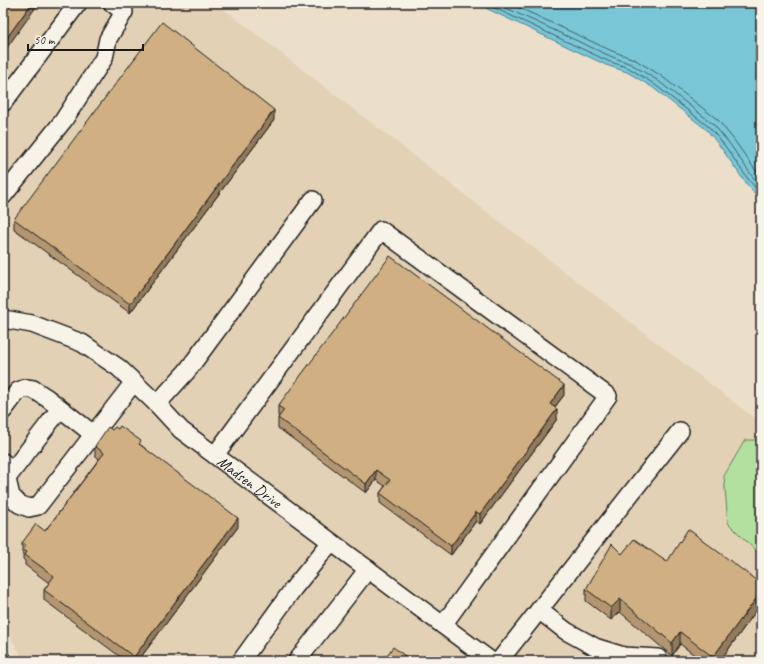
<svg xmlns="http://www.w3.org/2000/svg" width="764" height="664" font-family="Caveat,sans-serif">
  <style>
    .built { fill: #e3d1b5 }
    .green { fill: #b2e09f; stroke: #677e5e }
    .water { fill: #79c6d7; stroke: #54828c }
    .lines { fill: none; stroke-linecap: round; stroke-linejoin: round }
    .shore { stroke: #416067; stroke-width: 1 }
    .minor-casing { stroke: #1c1c1c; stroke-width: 20 }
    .minor { stroke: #f7f3e8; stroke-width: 17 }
    .rail-casing { stroke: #1c1c1c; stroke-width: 4.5 }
    .rail { stroke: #f7f3e8; stroke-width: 3; stroke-dasharray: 9; stroke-linecap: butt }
    .wall { fill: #b39671; stroke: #1c1c1c }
    .shaded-wall { fill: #927a5c; stroke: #1c1c1c }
    .building { fill: #d0af83; stroke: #1c1c1c }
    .labels { text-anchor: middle; stroke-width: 3.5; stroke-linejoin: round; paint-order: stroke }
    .street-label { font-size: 16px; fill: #1c1c1c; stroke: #f7f3e8 }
  </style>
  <rect width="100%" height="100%" fill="#ebdfca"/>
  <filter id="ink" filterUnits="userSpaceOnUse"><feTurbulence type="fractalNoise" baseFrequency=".025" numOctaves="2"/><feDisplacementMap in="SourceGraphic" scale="8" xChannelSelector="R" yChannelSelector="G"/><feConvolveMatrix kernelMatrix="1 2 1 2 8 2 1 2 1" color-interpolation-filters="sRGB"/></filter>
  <g filter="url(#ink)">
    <path class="built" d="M 3,3 L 216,3 L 761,423 L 761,661 L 24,661 L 3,624 Z"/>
    <path class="green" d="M 745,440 L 761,440 L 761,556 L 728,523 L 724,476 Z"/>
    <path class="water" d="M 475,3 L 761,3 L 761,201 L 745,182 L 722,149 L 707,130 L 652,87 L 627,72 L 606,65 Z"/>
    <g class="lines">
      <path class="shore" d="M 484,3 L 608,61 L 629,68 L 654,84 L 709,127 L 725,146 L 748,179 L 761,194
        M 495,3 L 610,56 L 631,64 L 657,80 L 713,124 L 729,143 L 752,176 L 761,187
        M 509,3 L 612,51 L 634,59 L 660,75 L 718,120 L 734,140 L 761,178"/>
      <defs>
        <g id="minor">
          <path d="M 3,103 L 78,3"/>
          <path d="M 3,196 L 63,121 L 104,58 L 108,39 L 124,12 L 112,3"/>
          <path id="s1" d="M 3,319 L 32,324 L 82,343 L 119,368 L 157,404 L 181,430 L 491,661"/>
          <path d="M 157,404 L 187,371 L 313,200"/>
          <path d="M 3,411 L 18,391 L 26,388 L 33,389 L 47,398 L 93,434"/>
          <path d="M 215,455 L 381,230 L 608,396 L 443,625"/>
          <path d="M 3,462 L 11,496 L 19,504 L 29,508 L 38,506 L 134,382"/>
          <path d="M 7,478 L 60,409"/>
          <path d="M 539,610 L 566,631 L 595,647 L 624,656 L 658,658"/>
          <path d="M 241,661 L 293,589 L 331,542"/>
          <path d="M 297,661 L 368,569"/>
          <path d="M 499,661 L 680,431"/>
        </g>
      </defs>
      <use href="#minor" class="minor-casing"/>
      <use href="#minor" class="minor"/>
      <defs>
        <path id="rail" d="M 3,647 L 11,661"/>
      </defs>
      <use href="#rail" class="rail-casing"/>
      <use href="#rail" class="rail"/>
    </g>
    <path class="wall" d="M 274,120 L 130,313 L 14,229 L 14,219 Z
      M 564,395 L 555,407 L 557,419 L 480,524 L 476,521 L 451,555 L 380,503 L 380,493 L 385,486 L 376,480 L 366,493 L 278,428 L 278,418 L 279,417 L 278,416 L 278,406 Z
      M 141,445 L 238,527 L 138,661 L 126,661 L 44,600 L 44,590 L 49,583 L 25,565 L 25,561 L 23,559 L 23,554 L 22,553 L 22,543 L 45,531 L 99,459 L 95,455 L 95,446 Z
      M 622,554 L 667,562 L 761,604 L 720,661 L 702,661 L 680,644 L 672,656 L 620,612 L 611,620 L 586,601 L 586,589 Z"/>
    <path class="shaded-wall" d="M 32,3 L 39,3 L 3,53 L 3,43 Z
      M 274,110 L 274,120 L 130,313 L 130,304 Z
      M 564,385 L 564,395 L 550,413 L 550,404 Z
      M 557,409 L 557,419 L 480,524 L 480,514 Z
      M 376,470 L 376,480 L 366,493 L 366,484 Z
      M 476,512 L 476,521 L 451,555 L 451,546 Z
      M 238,518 L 238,527 L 138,661 L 134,661 L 134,657 Z
      M 761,592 L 761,604 L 720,661 L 713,661 L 713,657 Z
      M 620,599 L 620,612 L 611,620 L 611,608 Z
      M 680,632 L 680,644 L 672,656 L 672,643 Z"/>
    <path class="building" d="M 3,3 L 32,3 L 3,43 Z
      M 162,22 L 274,110 L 130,304 L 14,219 Z
      M 390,256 L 564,385 L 550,404 L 557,409 L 480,514 L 476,512 L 451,546 L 380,493 L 390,480 L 376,470 L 366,484 L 278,418 L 284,410 L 278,406 Z
      M 120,426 L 141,441 L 139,444 L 238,518 L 134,657 L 44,590 L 54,576 L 25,555 L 27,552 L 23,550 L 26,546 L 22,543 L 36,524 L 45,531 L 104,453 L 95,446 L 108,427 L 112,430 L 115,427 L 118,429 Z
      M 688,529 L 761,584 L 761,592 L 713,657 L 680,632 L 672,643 L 620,599 L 611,608 L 586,589 L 612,544 L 622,554 L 634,539 L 667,562 Z
      M 393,647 L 412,661 L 383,661 Z"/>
  </g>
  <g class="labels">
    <g class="street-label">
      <text dy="6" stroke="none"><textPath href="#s1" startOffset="301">Madsen Drive</textPath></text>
    </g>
  </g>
  <rect width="764" height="664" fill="none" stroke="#f7f3e8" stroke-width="16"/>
  <rect x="8" y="8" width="748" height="648" fill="none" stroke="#1c1c1c" stroke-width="1.5" filter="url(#ink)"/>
  <path d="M28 44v6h115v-6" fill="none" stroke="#1c1c1c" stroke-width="2"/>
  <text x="34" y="44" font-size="12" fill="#1c1c1c" stroke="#f7f3e8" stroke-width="3" paint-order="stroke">50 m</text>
</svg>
